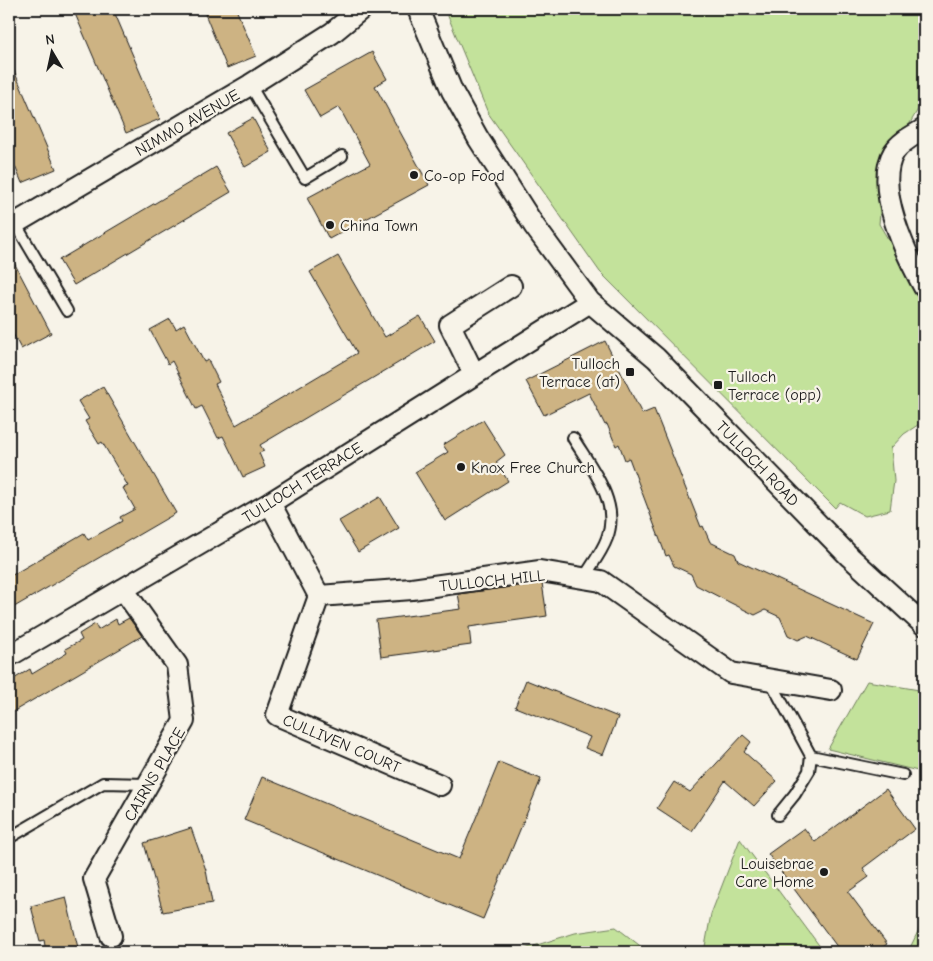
<svg xmlns="http://www.w3.org/2000/svg" width="933" height="961" font-family="'Comic Neue',sans-serif">
  <style>
    .green { fill: #c3e29b; stroke: #707f5c }
    .building { fill: #cdb383; stroke: #1c1c1c }
    .lines { fill: none; stroke-linecap: round; stroke-linejoin: round }
    .lane-casing { stroke: #1c1c1c; stroke-width: 14 }
    .street-casing { stroke: #1c1c1c; stroke-width: 24 }
    .lane { stroke: #f7f3e8; stroke-width: 10 }
    .street { stroke: #f7f3e8; stroke-width: 20 }
    .poi-dot { fill: #1c1c1c; stroke: #f7f3e8; stroke-width: 2 }
    .labels { text-anchor: middle; stroke-width: 4.5; stroke-linejoin: round; paint-order: stroke }
    .street-label { font-size: 16px; fill: #1c1c1c; stroke: #f7f3e8 }
    .poi-label { font-size: 16px; fill: #1c1c1c; stroke: #f7f3e8; text-anchor: start }
  </style>
  <rect width="100%" height="100%" fill="#f7f3e8"/>
  <filter id="ink" filterUnits="userSpaceOnUse"><feTurbulence type="fractalNoise" baseFrequency=".02" numOctaves="2"/><feDisplacementMap in="SourceGraphic" scale="10" xChannelSelector="R" yChannelSelector="G"/><feConvolveMatrix kernelMatrix="1 2 1 2 8 2 1 2 1" color-interpolation-filters="sRGB"/></filter>
  <g filter="url(#ink)">
    <path class="green" d="M 445,9 L 924,9 L 924,99 L 884,168 L 879,224 L 924,299 L 924,421 L 904,434 L 891,448 L 894,481 L 890,510 L 865,516 L 840,502 L 835,508 L 600,272 L 488,113 Z
      M 867,681 L 919,690 L 924,697 L 924,802 L 922,772 L 828,749 Z
      M 740,839 L 824,952 L 704,952 L 711,914 Z
      M 924,919 L 924,952 L 908,952 Z
      M 616,927 L 648,952 L 515,952 L 575,933 Z"/>
    <path class="building" d="M 73,9 L 113,9 L 160,119 L 126,133 Z
      M 203,9 L 236,9 L 256,56 L 227,68 Z
      M 372,52 L 387,79 L 375,86 L 429,185 L 329,239 L 307,198 L 370,164 L 339,107 L 320,118 L 304,90 Z
      M 9,59 L 56,169 L 22,183 L 9,152 Z
      M 253,118 L 271,152 L 245,167 L 226,133 Z
      M 216,167 L 231,192 L 74,285 L 59,260 Z
      M 9,253 L 51,333 L 21,349 L 9,326 Z
      M 338,256 L 385,337 L 420,316 L 435,341 L 260,445 L 264,451 L 259,453 L 265,467 L 243,477 L 223,436 L 218,438 L 202,406 L 196,409 L 172,361 L 168,364 L 150,330 L 170,319 L 176,329 L 184,324 L 204,362 L 208,360 L 219,382 L 215,384 L 236,425 L 357,353 L 310,272 Z
      M 605,341 L 642,414 L 654,409 L 701,527 L 703,526 L 710,542 L 735,554 L 738,561 L 874,624 L 857,659 L 807,636 L 798,640 L 788,635 L 780,617 L 765,610 L 755,615 L 731,603 L 696,585 L 691,574 L 674,566 L 669,555 L 666,556 L 629,458 L 625,460 L 619,444 L 616,446 L 607,424 L 605,425 L 589,393 L 544,415 L 526,381 Z
      M 103,387 L 176,513 L 9,610 L 9,577 L 84,533 L 88,540 L 122,521 L 120,517 L 135,509 L 123,488 L 128,486 L 102,442 L 99,444 L 85,421 L 89,419 L 78,401 Z
      M 483,420 L 505,455 L 496,462 L 508,481 L 445,521 L 415,472 L 448,452 L 443,445 Z
      M 380,497 L 399,528 L 358,552 L 339,521 Z
      M 542,583 L 547,616 L 469,627 L 471,645 L 381,657 L 376,620 L 461,609 L 458,594 Z
      M 129,618 L 142,636 L 9,714 L 9,682 L 30,669 L 32,674 L 67,653 L 65,649 L 82,640 L 79,634 L 95,624 L 98,630 L 116,619 L 118,624 Z
      M 526,680 L 618,717 L 603,755 L 585,748 L 590,737 L 515,707 Z
      M 743,735 L 751,742 L 744,752 L 777,781 L 754,806 L 725,781 L 692,831 L 657,808 L 674,782 L 690,792 Z
      M 499,762 L 541,779 L 483,919 L 244,820 L 262,777 L 459,859 Z
      M 886,789 L 915,829 L 863,868 L 869,877 L 848,892 L 887,944 L 876,952 L 841,952 L 768,854 L 804,828 L 815,842 Z
      M 191,828 L 206,870 L 212,903 L 163,912 L 144,843 Z
      M 66,897 L 79,952 L 46,952 L 44,940 L 40,941 L 31,906 Z"/>
    <g class="lines">
      <defs>
        <path id="lane" d="M 250,85 L 305,178 L 342,156
          M 15,223 L 67,311
          M 573,438 C 590,466 621,503 607,538 C 602,552 591,566 583,579
          M 770,680 L 811,756 L 809,771 L 795,794 L 778,815
          M 811,756 L 903,775
          M 9,838 L 103,783 L 148,784"/>
        <path id="street" d="M 418,9 L 452,91 L 478,138 L 535,227 L 590,302 L 656,358 L 850,557 L 924,625
          M 924,129 C 913,136 901,141 894,152 C 873,187 907,256 924,287
          M 9,227 L 250,85 L 332,33 L 360,10
          M 474,374 L 450,325 L 511,286
          M 270,503 L 319,596 L 412,589 L 540,571 L 601,581 L 731,673 L 831,690
          M 319,596 L 277,715 L 440,785
          M 9,656 L 270,503 L 590,302
          M 111,936 L 94,879 L 184,721 L 177,665 L 123,589"/>
      </defs>
      <use href="#lane" class="lane-casing"/>
      <use href="#street" class="street-casing"/>
      <use href="#lane" class="lane"/>
      <use href="#street" class="street"/>
    </g>
  </g>
  <g class="poi-dot">
    <circle cx="414" cy="175" r="5"/>
    <circle cx="330" cy="225" r="5"/>
    <rect x="625" y="367" width="10" height="10" rx="2.5"/>
    <rect x="713" y="380" width="10" height="10" rx="2.5"/>
    <circle cx="461" cy="467" r="5"/>
    <circle cx="824" cy="872" r="5"/>
  </g>
  <g class="labels">
    <g class="street-label">
      <text transform="translate(187 122) rotate(-30)" y="6">NIMMO AVENUE</text>
      <text transform="translate(758 463) rotate(46)" y="6">TULLOCH ROAD</text>
      <text transform="translate(302 482) rotate(-32)" y="6">TULLOCH TERRACE</text>
      <text transform="translate(492 580) rotate(-6)" y="6">TULLOCH HILL</text>
      <text transform="translate(342 743) rotate(23)" y="6">CULLIVEN COURT</text>
      <text transform="translate(154 774) rotate(-60)" y="6">CAIRNS PLACE</text>
    </g>
    <g class="poi-label">
      <text x="424" y="181">Co-op Food</text>
      <text x="340" y="231">China Town</text>
      <text x="620" y="369" text-anchor="end">Tulloch<tspan x="620" dy="18">Terrace (at)</tspan></text>
      <text x="728" y="382">Tulloch<tspan x="728" dy="18">Terrace (opp)</tspan></text>
      <text x="471" y="473">Knox Free Church</text>
      <text x="814" y="869" text-anchor="end">Louisebrae<tspan x="814" dy="18">Care Home</tspan></text>
    </g>
  </g>
  <rect width="933" height="961" fill="none" stroke="#f7f3e8" stroke-width="30"/>
  <rect x="15" y="15" width="903" height="931" fill="none" stroke="#1c1c1c" stroke-width="2" filter="url(#ink)"/>
  <g transform="translate(52 52) rotate(351)" stroke="#f7f3e8" stroke-width="4" paint-order="stroke">
  <path d="M0-4L9 19L0 12L-9 19Z" fill="#1c1c1c"/>
  <text y="-8" font-size="14" font-weight="bold" text-anchor="middle" fill="#1c1c1c">N</text>
  </g>
</svg>
